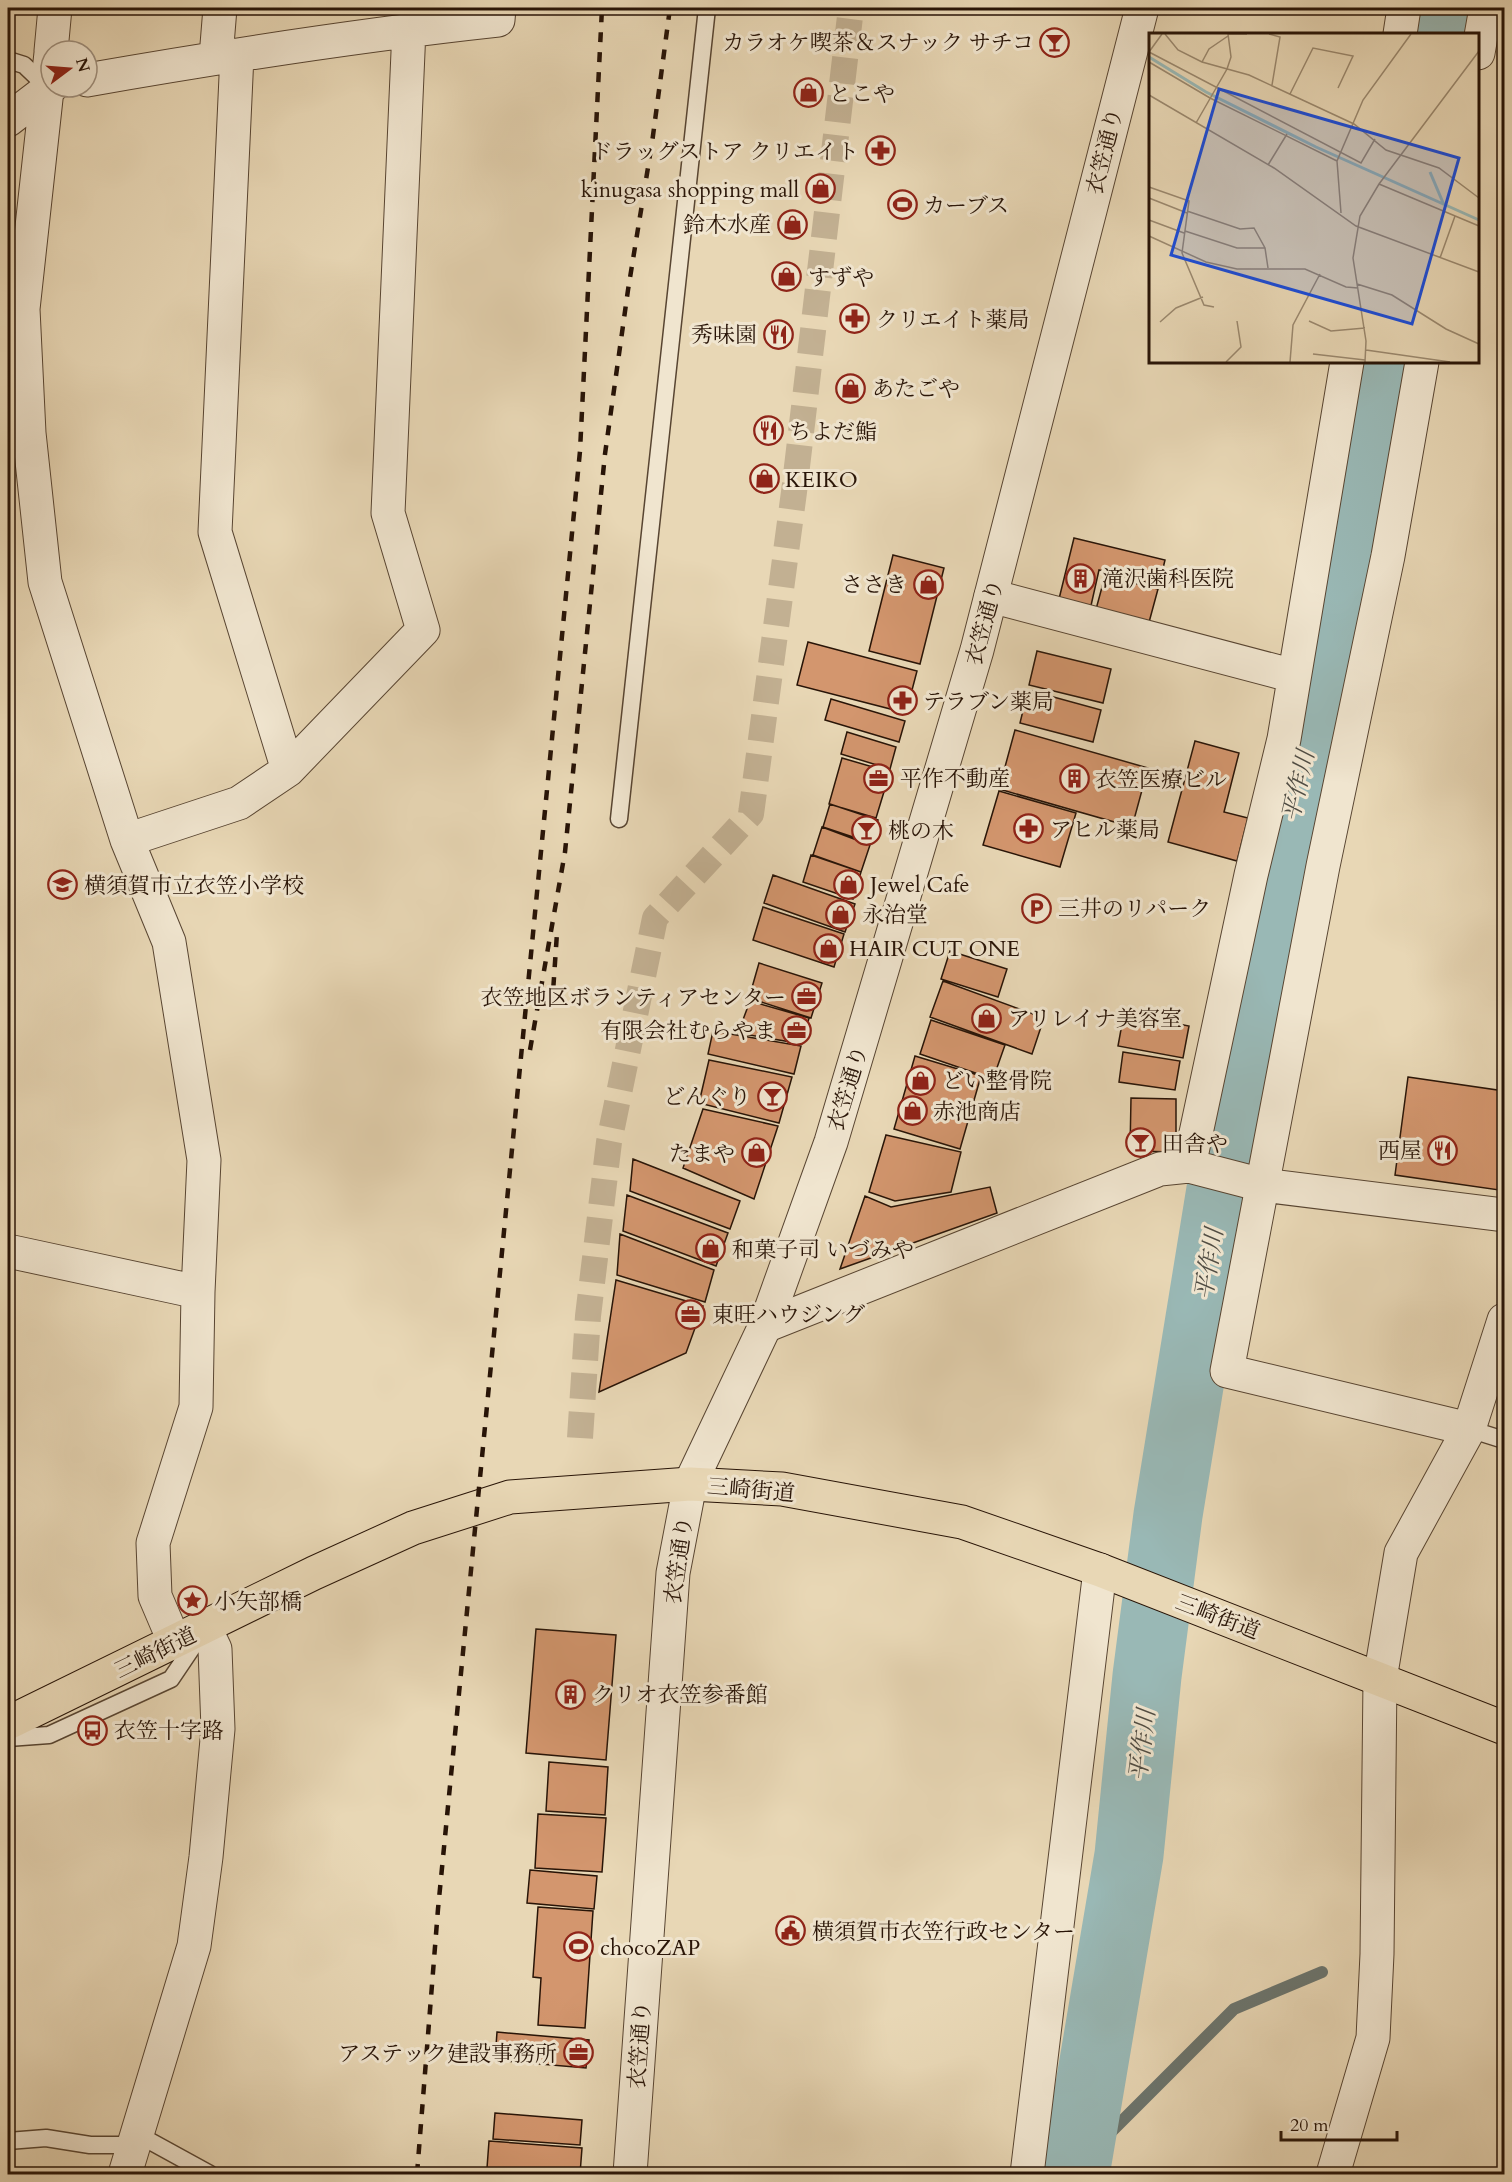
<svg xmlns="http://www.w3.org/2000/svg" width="1512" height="2182" font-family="Cardo,'Noto Serif JP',serif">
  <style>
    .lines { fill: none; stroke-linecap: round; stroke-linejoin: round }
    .stream { stroke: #6c766f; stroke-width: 12 }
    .river { stroke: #99b8b5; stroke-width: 69 }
    .building { fill: #d3966e; stroke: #281407; stroke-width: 1.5 }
    .pedestrian-tunnel { stroke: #c2b092; stroke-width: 26; stroke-dasharray: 26 13; stroke-linecap: butt }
    .service-casing { stroke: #584532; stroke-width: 19 }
    .minor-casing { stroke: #584532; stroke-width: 35 }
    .tertiary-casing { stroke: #584532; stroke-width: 35 }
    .primary-casing { stroke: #281407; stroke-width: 35 }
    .service { stroke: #f0e5cf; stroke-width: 16 }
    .minor { stroke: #f0e5cf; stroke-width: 33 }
    .tertiary { stroke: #f0e5cf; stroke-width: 33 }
    .primary { stroke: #e8d7b5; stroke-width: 33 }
    .rail { stroke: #281407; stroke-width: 4.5; stroke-dasharray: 10 10; stroke-linecap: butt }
    .labels { text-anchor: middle; stroke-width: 6; stroke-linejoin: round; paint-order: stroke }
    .poi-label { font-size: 22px; fill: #281407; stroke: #f0e5cf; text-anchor: start }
    .street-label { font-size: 22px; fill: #281407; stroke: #f0e5cf }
    .water-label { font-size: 24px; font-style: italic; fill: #504d44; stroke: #f0e5cf }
    .inset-river { fill: none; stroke: #99b8b5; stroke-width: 3 }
    .inset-road { fill: none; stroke: #9b896f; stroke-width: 1.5 }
    .view { fill: #1d4ed8; fill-opacity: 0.15; stroke: #1d4ed8; stroke-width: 3 }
    .inset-edge { fill: none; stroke: #281407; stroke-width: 3 }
  </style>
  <rect width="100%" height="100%" fill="#e8d7b5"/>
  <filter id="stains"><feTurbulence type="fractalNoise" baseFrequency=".00333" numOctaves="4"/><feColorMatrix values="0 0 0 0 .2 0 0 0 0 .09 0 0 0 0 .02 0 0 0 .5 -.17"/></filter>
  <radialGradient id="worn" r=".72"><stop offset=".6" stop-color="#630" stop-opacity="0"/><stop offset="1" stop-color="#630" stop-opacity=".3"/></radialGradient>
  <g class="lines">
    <path class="stream" d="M 1076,2167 L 1234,2009 L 1322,1972"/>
    <path class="river" d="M 1436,34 L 1440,8
      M 1075,2174 L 1129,1855 L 1147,1676 L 1168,1515 L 1259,956 L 1380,435 L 1390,362"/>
  </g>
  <path class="building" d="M 1074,538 L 1165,560 L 1159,585 L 1099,570 L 1090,610 L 1058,603 Z
    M 893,555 L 944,568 L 920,664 L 869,651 Z
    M 1105,576 L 1158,589 L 1148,626 L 1095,613 Z
    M 808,642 L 917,671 L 906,713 L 797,685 Z
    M 1037,651 L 1111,669 L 1103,703 L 1029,685 Z
    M 1028,690 L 1101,710 L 1093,742 L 1020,723 Z
    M 831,699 L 905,721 L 899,742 L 825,720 Z
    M 1015,730 L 1148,768 L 1132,827 L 999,789 Z
    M 847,732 L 896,747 L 890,769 L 841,754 Z
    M 1195,741 L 1239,753 L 1224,812 L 1248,818 L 1237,861 L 1168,842 Z
    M 842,758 L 890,772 L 876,818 L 829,804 Z
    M 999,791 L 1076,813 L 1060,867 L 983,845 Z
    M 830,804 L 878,820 L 871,843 L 823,827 Z
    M 822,827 L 870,845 L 861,872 L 813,855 Z
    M 811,855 L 861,872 L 853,899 L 803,882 Z
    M 773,875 L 855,904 L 845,932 L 764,903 Z
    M 763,907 L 844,934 L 834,967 L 753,940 Z
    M 950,951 L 1007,969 L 998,997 L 941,979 Z
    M 759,963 L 822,983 L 811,1018 L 749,998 Z
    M 943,981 L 1044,1018 L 1032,1054 L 930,1017 Z
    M 750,1001 L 809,1018 L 802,1044 L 738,1033 Z
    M 1124,1013 L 1189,1026 L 1183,1058 L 1118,1046 Z
    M 931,1020 L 1005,1045 L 993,1079 L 920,1054 Z
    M 713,1031 L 801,1046 L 794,1074 L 708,1054 Z
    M 1123,1052 L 1180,1061 L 1175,1090 L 1119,1082 Z
    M 915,1056 L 981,1076 L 960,1149 L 894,1129 Z
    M 709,1060 L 792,1077 L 779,1123 L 699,1103 Z
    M 1408,1077 L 1504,1091 L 1504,1152 L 1499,1190 L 1395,1175 Z
    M 1131,1098 L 1176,1099 L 1176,1152 L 1130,1151 Z
    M 703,1109 L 778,1126 L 754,1199 L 683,1168 Z
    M 886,1135 L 961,1152 L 951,1192 L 895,1201 L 869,1192 Z
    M 633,1159 L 740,1201 L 730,1229 L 630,1191 Z
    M 990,1187 L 997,1213 L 840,1269 L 865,1196 L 891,1207 Z
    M 627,1195 L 728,1233 L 716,1266 L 623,1231 Z
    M 620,1234 L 714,1270 L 705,1302 L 617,1275 Z
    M 616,1280 L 703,1306 L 686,1353 L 599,1392 Z
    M 536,1629 L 616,1635 L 606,1760 L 526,1753 Z
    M 549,1762 L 608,1767 L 605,1815 L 546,1811 Z
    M 538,1814 L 606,1818 L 602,1872 L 535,1868 Z
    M 530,1870 L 597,1876 L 594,1909 L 527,1903 Z
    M 538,1907 L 593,1911 L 585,2028 L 538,2025 L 541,1978 L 533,1977 Z
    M 497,2032 L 589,2040 L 586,2068 L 495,2060 Z
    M 495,2113 L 582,2120 L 580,2145 L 493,2139 Z
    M 489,2141 L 582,2148 L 580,2174 L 487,2168 Z
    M 482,2170 L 534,2174 L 482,2174 Z"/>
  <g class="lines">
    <path class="pedestrian-tunnel" d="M 580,1438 L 588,1316 L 609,1142 L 655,918 L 751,814 L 794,492 L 851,8"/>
    <defs>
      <path id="service" d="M 8,60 L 24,65 L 47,87
        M 619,819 L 707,8
        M 1469,1429 L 1504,1440
        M 8,1738 L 49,1735 L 171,1679 L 200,1636
        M 137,2134 L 210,2174
        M 8,2141 L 46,2138 L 90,2145 L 133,2145"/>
      <path id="minor" d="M 1400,34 L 1404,8
        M 51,51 L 55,8
        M 51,53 L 23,309 L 29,433 L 45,582 L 127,840 L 169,942 L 204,1160 L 198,1292 L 196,1407 L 153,1543 L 155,1596 L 175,1643
        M 1478,53 L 1486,8
        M 237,55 L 215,532 L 288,770
        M 216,57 L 220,8
        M 87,80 C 224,56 360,35 498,20 L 499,8
        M 8,120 L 51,87
        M 1422,362 L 1388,556 L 1323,866 L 1227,1371 L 1469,1429
        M 991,596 L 1294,676
        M 127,840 L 239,803 L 288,770 L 423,630 L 388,513 L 409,29
        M 1189,1166 L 1251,875 L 1284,739 L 1347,362
        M 8,1251 L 198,1292
        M 765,1326 L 1160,1169 L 1189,1166 L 1262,1185 L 1504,1215
        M 1380,1679 L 1401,1553 L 1469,1429 L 1504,1320
        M 125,2174 L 194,1946 L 206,1857 L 218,1729 L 215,1649 L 205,1628
        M 1027,2174 L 1100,1570"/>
      <path id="tertiary" d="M 630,2174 L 673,1573 L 690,1484 L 765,1326 L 831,1142 L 977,650 L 1142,8
        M 1333,2174 L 1373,2038 L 1377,1954 L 1380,1679"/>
      <path id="primary" d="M 8,1723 L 314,1573 L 413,1528 L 510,1497 L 690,1484 L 782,1489 L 962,1522 L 1100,1570 L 1504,1728"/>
    </defs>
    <use href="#service" class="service-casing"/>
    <use href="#minor" class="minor-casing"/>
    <use href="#tertiary" class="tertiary-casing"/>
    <use href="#primary" class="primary-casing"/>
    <use href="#service" class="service"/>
    <use href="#minor" class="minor"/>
    <use href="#tertiary" class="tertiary"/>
    <use href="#primary" class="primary"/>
    <path class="rail" d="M 552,1007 L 557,933
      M 530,1050 L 565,852 L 605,454 L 628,290 L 652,143 L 670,8
      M 417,2174 L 438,1909 L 580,451 L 602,8"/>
  </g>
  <defs>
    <symbol id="bar-ring" viewBox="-11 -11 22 22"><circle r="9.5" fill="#f0e5cf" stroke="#8f2418" stroke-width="1.5"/><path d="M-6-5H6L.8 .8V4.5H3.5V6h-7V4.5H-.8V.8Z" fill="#8f2418"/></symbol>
    <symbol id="shop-ring" viewBox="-11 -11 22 22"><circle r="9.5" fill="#f0e5cf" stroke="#8f2418" stroke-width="1.5"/><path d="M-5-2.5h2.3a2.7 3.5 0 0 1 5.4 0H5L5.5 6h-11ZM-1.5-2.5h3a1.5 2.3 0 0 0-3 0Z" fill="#8f2418"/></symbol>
    <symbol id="pharmacy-ring" viewBox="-11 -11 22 22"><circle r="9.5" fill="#f0e5cf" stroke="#8f2418" stroke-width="1.5"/><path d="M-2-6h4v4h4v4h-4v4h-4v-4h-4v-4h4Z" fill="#8f2418"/></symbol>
    <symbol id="stadium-ring" viewBox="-11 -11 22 22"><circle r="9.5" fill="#f0e5cf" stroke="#8f2418" stroke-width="1.5"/><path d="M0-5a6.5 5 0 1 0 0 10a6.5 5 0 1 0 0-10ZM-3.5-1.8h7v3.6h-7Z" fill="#8f2418"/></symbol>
    <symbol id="restaurant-ring" viewBox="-11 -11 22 22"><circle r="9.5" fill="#f0e5cf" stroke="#8f2418" stroke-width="1.5"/><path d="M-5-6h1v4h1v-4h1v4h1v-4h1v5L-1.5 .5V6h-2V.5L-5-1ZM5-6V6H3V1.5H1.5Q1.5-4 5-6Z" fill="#8f2418"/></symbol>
    <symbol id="building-ring" viewBox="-11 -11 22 22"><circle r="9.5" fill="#f0e5cf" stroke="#8f2418" stroke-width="1.5"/><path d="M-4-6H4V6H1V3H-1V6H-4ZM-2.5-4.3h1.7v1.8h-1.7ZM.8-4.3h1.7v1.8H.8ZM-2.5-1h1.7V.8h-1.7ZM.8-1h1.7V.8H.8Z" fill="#8f2418"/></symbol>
    <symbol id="office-ring" viewBox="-11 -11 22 22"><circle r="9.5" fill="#f0e5cf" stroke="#8f2418" stroke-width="1.5"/><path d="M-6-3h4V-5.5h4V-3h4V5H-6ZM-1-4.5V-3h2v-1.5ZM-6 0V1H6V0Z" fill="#8f2418"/></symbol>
    <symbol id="school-ring" viewBox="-11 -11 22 22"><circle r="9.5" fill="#f0e5cf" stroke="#8f2418" stroke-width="1.5"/><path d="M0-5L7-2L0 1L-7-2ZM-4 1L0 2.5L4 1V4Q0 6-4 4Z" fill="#8f2418"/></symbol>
    <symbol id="parking-ring" viewBox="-11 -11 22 22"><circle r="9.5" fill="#f0e5cf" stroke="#8f2418" stroke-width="1.5"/><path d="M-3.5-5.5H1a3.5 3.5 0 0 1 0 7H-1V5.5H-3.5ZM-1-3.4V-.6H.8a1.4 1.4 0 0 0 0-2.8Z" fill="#8f2418"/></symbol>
    <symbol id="sight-ring" viewBox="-11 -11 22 22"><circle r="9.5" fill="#f0e5cf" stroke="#8f2418" stroke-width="1.5"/><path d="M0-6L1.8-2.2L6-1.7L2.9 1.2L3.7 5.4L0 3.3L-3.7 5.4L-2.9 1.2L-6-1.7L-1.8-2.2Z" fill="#8f2418"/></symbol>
    <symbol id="bus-ring" viewBox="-11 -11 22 22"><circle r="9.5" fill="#f0e5cf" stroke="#8f2418" stroke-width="1.5"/><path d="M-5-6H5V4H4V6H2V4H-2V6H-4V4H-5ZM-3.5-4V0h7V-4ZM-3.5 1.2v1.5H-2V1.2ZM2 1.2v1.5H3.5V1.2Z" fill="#8f2418"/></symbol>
    <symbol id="civic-ring" viewBox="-11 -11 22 22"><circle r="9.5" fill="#f0e5cf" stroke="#8f2418" stroke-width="1.5"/><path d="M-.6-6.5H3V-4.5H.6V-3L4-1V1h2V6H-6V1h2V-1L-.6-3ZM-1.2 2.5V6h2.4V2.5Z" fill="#8f2418"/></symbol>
  </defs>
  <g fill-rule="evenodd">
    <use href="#bar-ring" x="1038" y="26" width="33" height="33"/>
    <use href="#shop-ring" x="792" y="76" width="33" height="33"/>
    <use href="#pharmacy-ring" x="864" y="134" width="33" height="33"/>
    <use href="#shop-ring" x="804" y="172" width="33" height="33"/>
    <use href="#stadium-ring" x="886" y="188" width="33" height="33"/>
    <use href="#shop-ring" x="776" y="208" width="33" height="33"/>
    <use href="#shop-ring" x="770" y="260" width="33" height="33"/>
    <use href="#pharmacy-ring" x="838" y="302" width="33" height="33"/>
    <use href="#restaurant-ring" x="762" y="318" width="33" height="33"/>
    <use href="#shop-ring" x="834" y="372" width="33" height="33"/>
    <use href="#restaurant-ring" x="752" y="414" width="33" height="33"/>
    <use href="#shop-ring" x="748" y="462" width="33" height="33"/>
    <use href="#building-ring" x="1064" y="562" width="33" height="33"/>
    <use href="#shop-ring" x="912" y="568" width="33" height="33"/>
    <use href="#pharmacy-ring" x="886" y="684" width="33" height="33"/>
    <use href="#office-ring" x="862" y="762" width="33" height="33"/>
    <use href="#building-ring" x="1058" y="762" width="33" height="33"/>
    <use href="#pharmacy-ring" x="1012" y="812" width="33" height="33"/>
    <use href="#bar-ring" x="850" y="814" width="33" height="33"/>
    <use href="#shop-ring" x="832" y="868" width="33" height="33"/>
    <use href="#school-ring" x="46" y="868" width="33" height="33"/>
    <use href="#parking-ring" x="1020" y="892" width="33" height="33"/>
    <use href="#shop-ring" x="824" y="898" width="33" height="33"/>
    <use href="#shop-ring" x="812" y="932" width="33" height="33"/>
    <use href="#office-ring" x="790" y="980" width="33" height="33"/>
    <use href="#shop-ring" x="970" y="1002" width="33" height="33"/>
    <use href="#office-ring" x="780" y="1014" width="33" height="33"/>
    <use href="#shop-ring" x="904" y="1064" width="33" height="33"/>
    <use href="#bar-ring" x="756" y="1080" width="33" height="33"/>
    <use href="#shop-ring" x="896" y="1094" width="33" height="33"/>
    <use href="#bar-ring" x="1124" y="1126" width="33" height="33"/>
    <use href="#restaurant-ring" x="1426" y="1134" width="33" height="33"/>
    <use href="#shop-ring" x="740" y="1136" width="33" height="33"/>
    <use href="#shop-ring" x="694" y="1232" width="33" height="33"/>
    <use href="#office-ring" x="674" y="1298" width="33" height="33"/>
    <use href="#sight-ring" x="176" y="1584" width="33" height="33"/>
    <use href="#building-ring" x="554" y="1678" width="33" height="33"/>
    <use href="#bus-ring" x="76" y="1714" width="33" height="33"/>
    <use href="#civic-ring" x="774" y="1914" width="33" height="33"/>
    <use href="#stadium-ring" x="562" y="1930" width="33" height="33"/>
    <use href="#office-ring" x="562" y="2036" width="33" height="33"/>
  </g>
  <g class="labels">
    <g class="poi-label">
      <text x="1034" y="50" text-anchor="end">カラオケ喫茶＆スナック サチコ</text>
      <text x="829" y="101">とこや</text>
      <text x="859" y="159" text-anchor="end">ドラッグストア クリエイト</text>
      <text x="799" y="197" text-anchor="end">kinugasa shopping mall</text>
      <text x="923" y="213">カーブス</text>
      <text x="771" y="232" text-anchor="end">鈴木水産</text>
      <text x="808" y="285">すずや</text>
      <text x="876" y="327">クリエイト薬局</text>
      <text x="757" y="342" text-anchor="end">秀味園</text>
      <text x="872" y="396">あたごや</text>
      <text x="789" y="439">ちよだ鮨</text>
      <text x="785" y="487">KEIKO</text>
      <text x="1102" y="586">滝沢歯科医院</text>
      <text x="907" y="592" text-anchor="end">ささき</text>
      <text x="923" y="709">テラブン薬局</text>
      <text x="900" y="786">平作不動産</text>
      <text x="1095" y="787">衣笠医療ビル</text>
      <text x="1050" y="837">アヒル薬局</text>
      <text x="888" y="838">桃の木</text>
      <text x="870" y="892">Jewel Cafe</text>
      <text x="84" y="893">横須賀市立衣笠小学校</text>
      <text x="1058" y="916">三井のリパーク</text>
      <text x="862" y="922">永治堂</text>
      <text x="849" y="956">HAIR CUT ONE</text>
      <text x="786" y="1005" text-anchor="end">衣笠地区ボランティアセンター</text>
      <text x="1008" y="1026">アリレイナ美容室</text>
      <text x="776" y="1038" text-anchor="end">有限会社むらやま</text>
      <text x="942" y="1088">どい整骨院</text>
      <text x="751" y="1104" text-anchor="end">どんぐり</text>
      <text x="933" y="1119">赤池商店</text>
      <text x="1162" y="1151">田舎や</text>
      <text x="1422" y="1158" text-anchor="end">西屋</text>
      <text x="735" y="1161" text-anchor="end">たまや</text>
      <text x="732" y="1257">和菓子司 いづみや</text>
      <text x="712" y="1322">東旺ハウジング</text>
      <text x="214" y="1609">小矢部橋</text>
      <text x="592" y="1702">クリオ衣笠参番館</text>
      <text x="114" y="1738">衣笠十字路</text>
      <text x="812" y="1939">横須賀市衣笠行政センター</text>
      <text x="600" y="1955">chocoZAP</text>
      <text x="557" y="2061" text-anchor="end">アステック建設事務所</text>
    </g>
    <g class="street-label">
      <text transform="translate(1104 151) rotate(-76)" y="8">衣笠通り</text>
      <text transform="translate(984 622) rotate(-75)" y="8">衣笠通り</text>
      <text transform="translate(847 1088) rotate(-73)" y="8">衣笠通り</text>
      <text transform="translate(751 1489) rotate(5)" y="8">三崎街道</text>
      <text transform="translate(678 1560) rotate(-82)" y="8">衣笠通り</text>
      <text transform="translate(1218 1616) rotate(21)" y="8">三崎街道</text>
      <text transform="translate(155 1652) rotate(-26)" y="8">三崎街道</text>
      <text transform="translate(639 2045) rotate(-86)" y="8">衣笠通り</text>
    </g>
    <g class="water-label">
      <text transform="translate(1298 786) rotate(-77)" y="8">平作川</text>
      <text transform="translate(1209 1264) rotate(-81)" y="8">平作川</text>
      <text transform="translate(1142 1745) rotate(-83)" y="8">平作川</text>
    </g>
  </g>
  <g transform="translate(1149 33)">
    <rect width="330" height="330" fill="#e8d7b5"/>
    <path class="inset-river" d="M 0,24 L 57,59 L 167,114 L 330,187M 281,139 L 295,172"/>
    <path class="inset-road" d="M 16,1 L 29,17 L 53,29 L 100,42 L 205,91 L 237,117 L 290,135 L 330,165M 79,1 L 98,1M 120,1 L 131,4 L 123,52M 0,19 L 212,130 L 226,106M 0,19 L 13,1M 0,29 L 61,65 L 188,128M 53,29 L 60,16 L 79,3M 141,61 L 164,15 L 204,23 L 189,55M 0,62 L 125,135 L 207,193 L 330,239M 47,90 L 78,36 L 82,24 L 79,1M 119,132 L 138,101M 230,151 L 330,193M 0,154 L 40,168 L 33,220 L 55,272 L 65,274M 0,165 L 38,180M 38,178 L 91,196 L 105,195 L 116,215 L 119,235M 192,180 L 188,128 L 214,67 L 262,1M 0,187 L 35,200M 36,198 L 88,215 L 116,215M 0,203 L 57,229 L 88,236 L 156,236 L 197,254 L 209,255M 291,225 L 306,183M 208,251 L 243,262 L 297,296 L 330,311M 160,288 L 182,298 L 216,295M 11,289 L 27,275 L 54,264M 217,317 L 301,329M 164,321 L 216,327M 77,329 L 92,314 L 88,288M 141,329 L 144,292 L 171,241M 216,329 L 217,308 L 204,225 L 211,183 L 230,151 L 330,18"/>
    <path class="view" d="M 70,56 L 310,125 L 263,291 L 22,222 Z"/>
    <rect width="330" height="330" class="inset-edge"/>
  </g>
  <rect width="1512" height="2182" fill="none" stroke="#e8d7b5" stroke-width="30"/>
  <rect x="9" y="9" width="1494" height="2164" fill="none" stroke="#281407" stroke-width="3"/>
  <rect x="15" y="15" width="1482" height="2152" fill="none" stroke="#281407" stroke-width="1.5"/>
  <g transform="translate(69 69) rotate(74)"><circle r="28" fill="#f0e5cf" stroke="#a0917f" stroke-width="1.5"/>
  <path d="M0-4.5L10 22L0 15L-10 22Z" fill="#8f2418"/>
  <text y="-9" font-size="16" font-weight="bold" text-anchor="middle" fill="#281407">N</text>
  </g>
  <path d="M1281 2131v9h116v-9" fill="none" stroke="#281407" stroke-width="3"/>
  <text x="1290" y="2131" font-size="18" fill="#281407" stroke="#f0e5cf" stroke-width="4.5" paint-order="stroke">20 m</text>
  <rect width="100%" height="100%" filter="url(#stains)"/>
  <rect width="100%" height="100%" fill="url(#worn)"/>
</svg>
